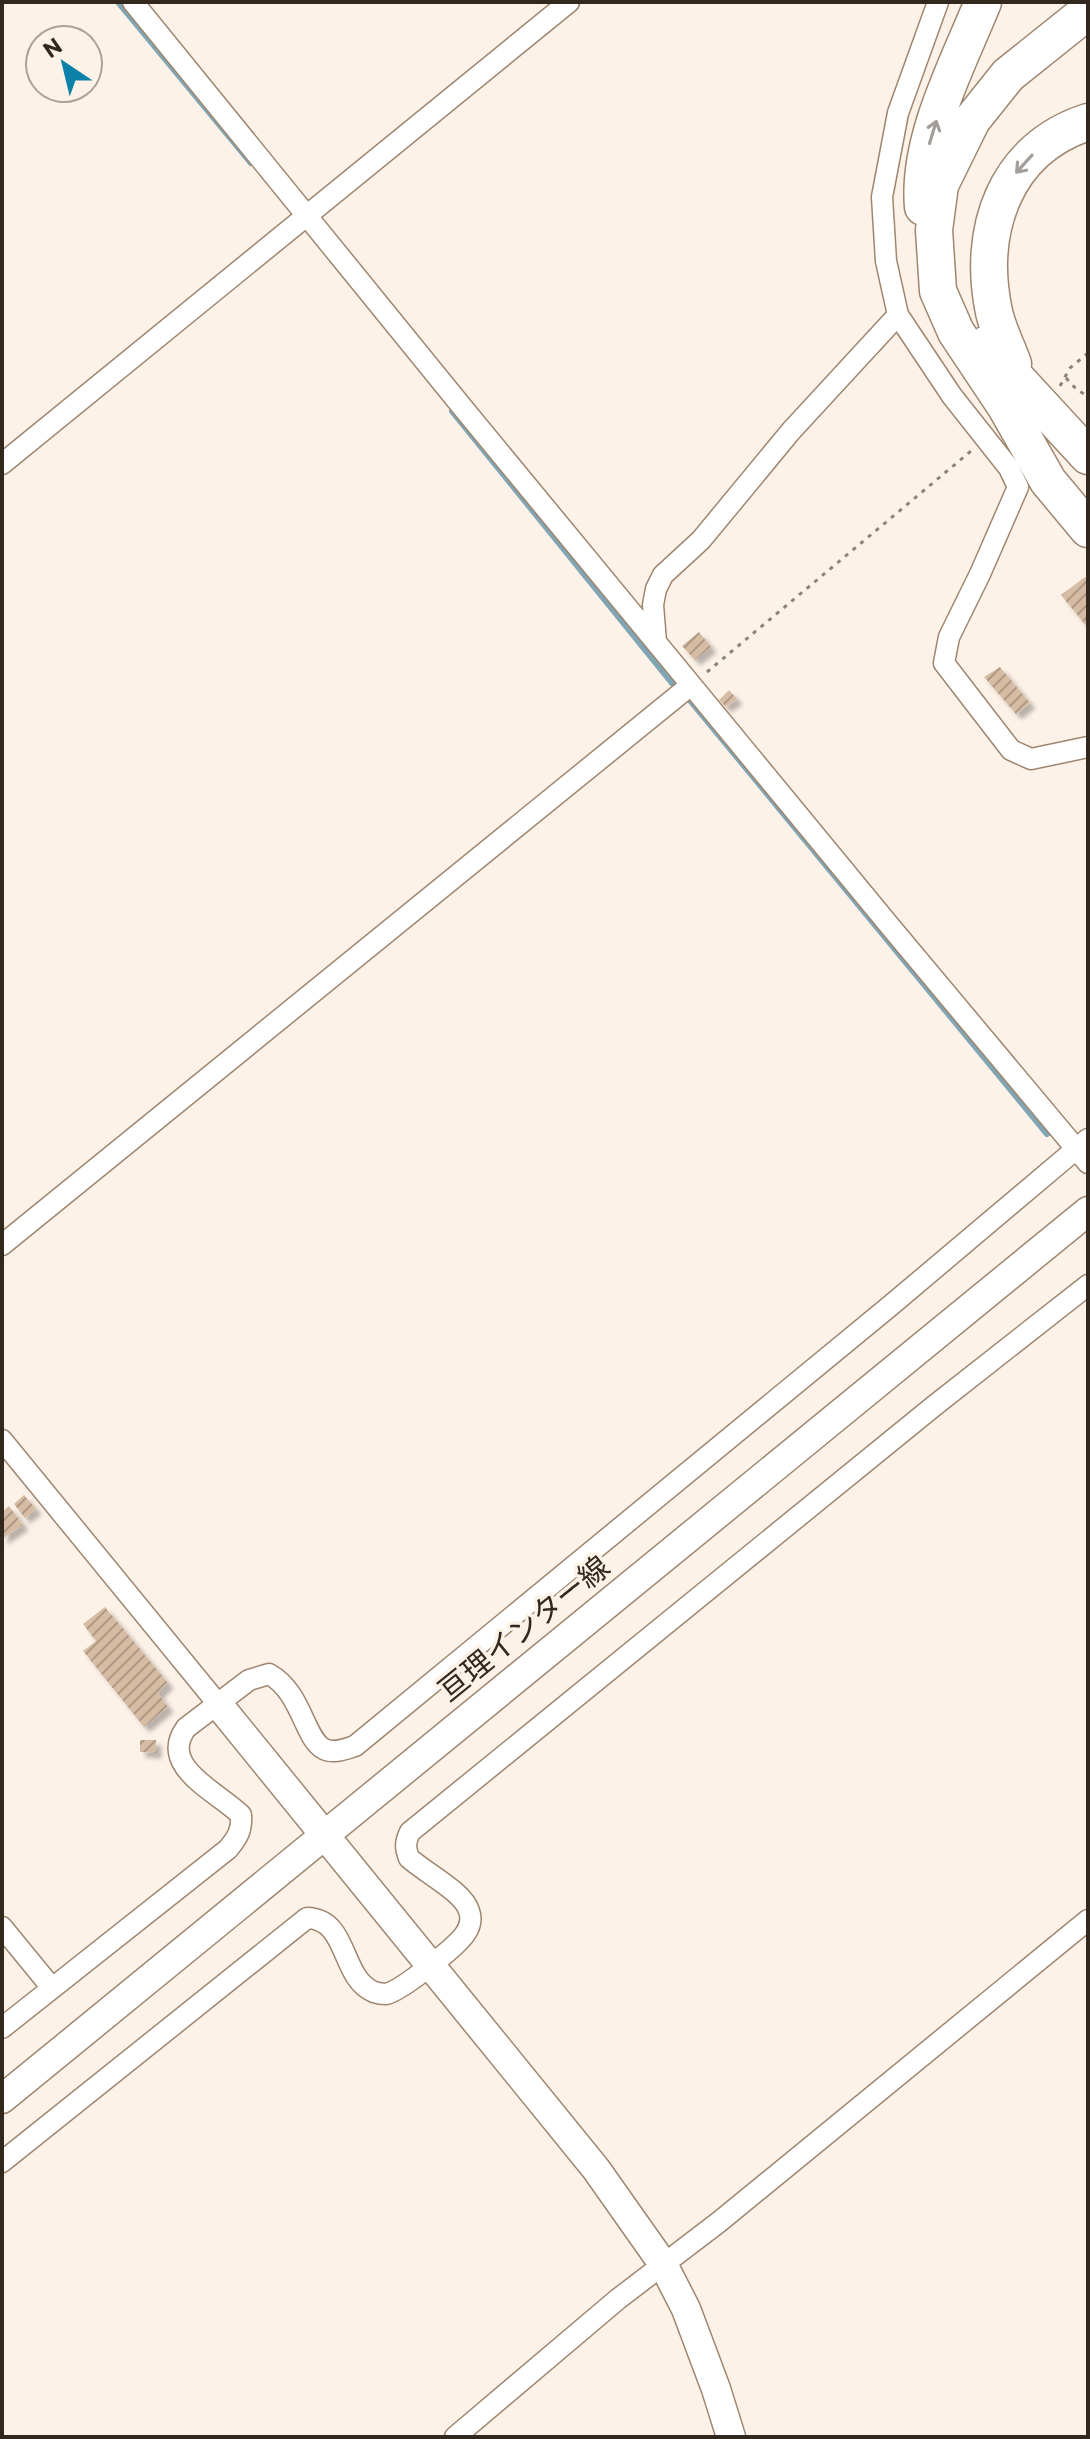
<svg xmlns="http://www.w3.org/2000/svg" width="1090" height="2439" font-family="Commissioner,'Noto Sans JP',sans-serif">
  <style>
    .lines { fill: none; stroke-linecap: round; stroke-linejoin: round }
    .stream { stroke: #80a5b5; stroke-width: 6 }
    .building { fill: url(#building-hatch); filter: url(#shadow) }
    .street-casing { stroke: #9f866f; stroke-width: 23 }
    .secondary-casing { stroke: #9f866f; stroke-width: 31 }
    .highway-casing { stroke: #9f866f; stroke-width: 39 }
    .path { stroke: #8e8379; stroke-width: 3; stroke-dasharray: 4 6; stroke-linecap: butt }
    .street { stroke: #fff; stroke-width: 20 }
    .secondary { stroke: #fff; stroke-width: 28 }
    .highway { stroke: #fff; stroke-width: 36 }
    .oneway { stroke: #a39e9a }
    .labels { text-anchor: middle; stroke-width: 7; stroke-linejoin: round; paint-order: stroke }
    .street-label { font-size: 30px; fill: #32281e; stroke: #fdf2e8 }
  </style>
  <defs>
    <pattern id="building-hatch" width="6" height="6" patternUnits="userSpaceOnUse" patternTransform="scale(2)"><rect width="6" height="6" fill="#d7bca4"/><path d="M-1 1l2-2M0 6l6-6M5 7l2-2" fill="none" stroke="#af9985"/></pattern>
    <filter id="shadow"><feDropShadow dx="5.5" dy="5.5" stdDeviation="2" flood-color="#0004"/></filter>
  </defs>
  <rect width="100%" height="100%" fill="#fdf2e8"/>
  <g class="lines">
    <path class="stream" d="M 118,2 L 251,163
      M 452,411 L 672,683
      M 689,699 L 1047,1134"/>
  </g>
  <path class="building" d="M 1085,577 L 1088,580 L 1088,628 L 1061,595 Z
    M 699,632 L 711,647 L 695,660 L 682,646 Z
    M 1000,667 L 1030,703 L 1016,714 L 984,677 Z
    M 729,690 L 737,699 L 726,707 L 719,700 Z
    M 24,1495 L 36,1509 L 25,1518 L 14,1504 Z
    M 9,1506 L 23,1525 L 2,1539 L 2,1512 Z
    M 105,1607 L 168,1683 L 158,1693 L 168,1707 L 144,1727 L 83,1651 L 96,1641 L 83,1624 Z
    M 140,1740 L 156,1740 L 156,1753 L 140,1752 Z"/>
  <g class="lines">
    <defs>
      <path id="street" d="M 133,2 L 463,408 L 889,925 L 1088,1163
        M 898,315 L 886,261 L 882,197 L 898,113 L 938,2
        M 2,464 L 569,2
        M 656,642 L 653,605 L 656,589 L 663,575 L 701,540 L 791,431 L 898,315 L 952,396 L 1009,468 L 1018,487 L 980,574 L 949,637 L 944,663 L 1011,750 L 1031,759 L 1088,747
        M 2,1245 L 691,685
        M 2,1440 L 218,1704
        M 2,1927 L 52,1988
        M 2,2028 L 228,1849 C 238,1837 242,1830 241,1815 C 218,1792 158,1767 186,1728 L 249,1680 L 269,1674 C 302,1692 304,1739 324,1749 C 334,1754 345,1749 355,1746 L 890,1306 L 1088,1139
        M 2,2162 L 307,1918 C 349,1919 340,1978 374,1992 C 377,1993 383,1994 386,1994 C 401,1991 456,1947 465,1934 C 470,1927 472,1919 469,1911 C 464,1892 424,1872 409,1858 C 405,1848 405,1842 410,1832 L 934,1406 L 1088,1285
        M 455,2437 L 618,2299 L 719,2222 L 1088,1920"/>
      <path id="secondary" d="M 218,1704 L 596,2169 L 663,2264 L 686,2309 L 716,2389 L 731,2437
        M 2,2099 L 1088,1211"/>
      <path id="highway" d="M 1088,11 L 1008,75 L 972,120 L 940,185 L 934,230 L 938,291 L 956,332 L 1006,407 L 1048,481 L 1088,529
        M 923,207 C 917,139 958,64 983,2
        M 987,344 L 996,359 L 1017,379 L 1088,456
        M 1013,364 C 1007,347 998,330 994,312 C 977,231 1004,149 1088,122"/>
    </defs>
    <use href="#street" class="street-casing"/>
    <use href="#secondary" class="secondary-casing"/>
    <use href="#highway" class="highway-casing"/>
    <path class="path" d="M 1066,378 L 1077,390 L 1088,396
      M 1060,386 L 1070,368 L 1088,353
      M 707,672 L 971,451"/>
    <use href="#street" class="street"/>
    <use href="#secondary" class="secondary"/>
    <use href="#highway" class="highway"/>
  </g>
  <defs><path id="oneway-shaft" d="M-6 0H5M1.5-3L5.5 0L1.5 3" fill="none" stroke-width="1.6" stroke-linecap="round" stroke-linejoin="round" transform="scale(2)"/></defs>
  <g class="oneway">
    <use href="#oneway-shaft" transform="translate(933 132) rotate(-73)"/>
    <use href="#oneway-shaft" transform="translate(1024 164) rotate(132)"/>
  </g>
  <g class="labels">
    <g class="street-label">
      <text transform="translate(524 1629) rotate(-39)" y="10">亘理インター線</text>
    </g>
  </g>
  <rect width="1090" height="2439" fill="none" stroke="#32281e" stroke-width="8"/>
  <g transform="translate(64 64) rotate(325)"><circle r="38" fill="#fdf2e8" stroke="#aca197" stroke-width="2"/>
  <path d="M0-6L14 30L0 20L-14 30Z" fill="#0e81a8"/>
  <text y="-12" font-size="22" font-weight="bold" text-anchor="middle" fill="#32281e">N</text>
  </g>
</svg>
